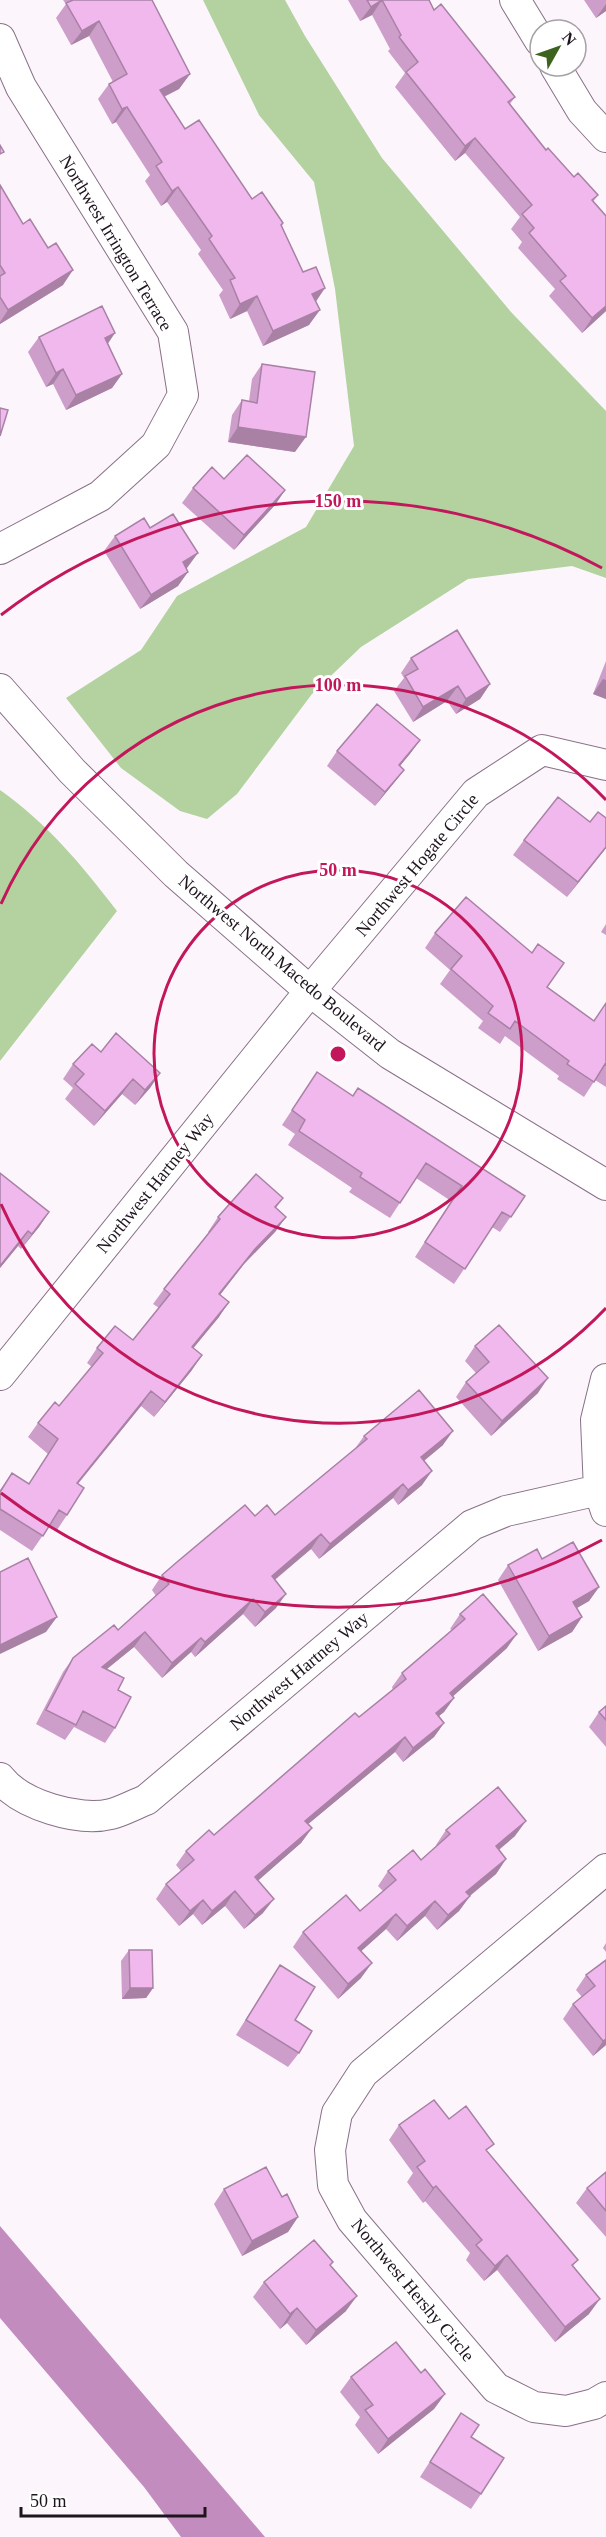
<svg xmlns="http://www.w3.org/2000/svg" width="606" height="2537" font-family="Georgia,serif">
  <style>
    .green { fill: #b3d2a0 }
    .water { fill: #c28cbf }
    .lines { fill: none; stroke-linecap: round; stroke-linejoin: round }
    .minor-casing { stroke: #897088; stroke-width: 32 }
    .minor { stroke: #fff; stroke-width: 30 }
    .wall { fill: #ce9ecb }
    .shaded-wall { fill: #a881a5 }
    .building { fill: #f0b8ec; stroke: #a881a5; stroke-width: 1.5 }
    .ring { fill: none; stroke: #c2185b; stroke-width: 3 }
    .labels { text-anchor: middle; stroke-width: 6; stroke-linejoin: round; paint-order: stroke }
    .street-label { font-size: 18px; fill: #1d141d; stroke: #fff }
    .centre { fill: #c2185b; stroke: #fff; stroke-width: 3 }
    .ring-label { font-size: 18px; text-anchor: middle; font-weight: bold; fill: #c2185b; stroke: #fff; stroke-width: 6; stroke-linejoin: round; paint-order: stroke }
  </style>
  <rect width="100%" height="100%" fill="#fcf6fc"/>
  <path class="green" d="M 203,0 L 285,0 L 305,36 L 382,158 L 511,312 L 606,411 L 606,578 L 572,566 L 468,579 L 361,647 L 312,694 L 237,794 L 207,819 L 180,811 L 121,768 L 66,698 L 141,650 L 177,596 L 306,527 L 354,446 L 335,289 L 314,182 L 259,115 Z
    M 0,790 C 49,825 80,863 117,911 L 0,1061 Z"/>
  <path class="water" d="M 0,2226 L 265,2537 L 181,2537 L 144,2487 L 0,2318 Z"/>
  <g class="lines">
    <defs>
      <path id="minor" d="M 515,0 L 540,41
        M 0,39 L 21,87 L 173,332 L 183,395 L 156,445 L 100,496 L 0,549
        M 555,66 L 582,111 L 606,137
        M 0,689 L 72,771 L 176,874 L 310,991 L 390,1054 L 606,1185
        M 0,1375 L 310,991 L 476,793 L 542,750 L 606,765
        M 606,1379 L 596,1420 L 599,1490 L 606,1511
        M 0,1778 C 21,1805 79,1822 111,1814 C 123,1811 135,1804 146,1800 L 472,1525 L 506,1511 L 599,1490
        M 606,1869 L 363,2073 L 337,2113 L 330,2150 L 333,2185 L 352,2220 L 496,2388 L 534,2407 L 566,2411 L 594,2404 L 606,2397"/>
    </defs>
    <use href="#minor" class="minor-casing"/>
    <use href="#minor" class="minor"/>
  </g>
  <path class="wall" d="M 63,0 L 152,0 L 190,74 L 179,89 L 164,97 L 185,129 L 252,199 L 283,223 L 282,226 L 316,302 L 309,325 L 263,346 L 247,311 L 230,319 L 219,295 L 223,290 L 198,254 L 201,250 L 167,202 L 161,206 L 145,181 L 150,175 L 116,122 L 112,124 L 98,99 L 109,84 L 113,82 L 89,36 L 71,45 L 56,18 L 66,4 Z
    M 348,0 L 429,0 L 434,10 L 515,97 L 510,104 L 546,150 L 574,177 L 598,195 L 593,202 L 606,311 L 582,333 L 549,296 L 555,289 L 518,248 L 522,242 L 511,229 L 520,217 L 465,153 L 455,161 L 395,87 L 405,73 L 388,51 L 390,49 L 372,15 L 360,21 Z
    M 584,0 L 606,0 L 606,11 L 596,18 Z
    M 0,185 L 23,224 L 48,248 L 63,285 L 0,324 Z
    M 39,337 L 108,344 L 122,374 L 112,388 L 66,410 L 53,384 L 46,387 L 28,352 Z
    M 262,364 L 295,452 L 228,442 L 232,415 L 242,400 L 249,401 L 252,379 Z
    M 224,479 L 285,490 L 275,505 L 234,550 L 182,503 L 193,488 Z
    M 150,528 L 187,569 L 178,586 L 140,609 L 104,551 L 115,536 Z
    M 411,658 L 490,684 L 480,699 L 456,714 L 447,701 L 413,722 L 394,691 L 404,678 L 401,673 Z
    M 606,661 L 606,699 L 593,694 Z
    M 420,740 L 400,766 L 404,770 L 393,784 L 375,806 L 327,766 L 337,751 Z
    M 524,840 L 606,848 L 567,897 L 513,855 Z
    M 606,924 L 606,935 L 601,932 Z
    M 435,933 L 547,987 L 594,1021 L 606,1003 L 606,1087 L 595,1080 L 584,1097 L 557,1079 L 559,1076 L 505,1036 L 500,1044 L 478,1028 L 483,1021 L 440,984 L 450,970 L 425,948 Z
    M 101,1052 L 160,1073 L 150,1088 L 135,1105 L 122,1094 L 94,1126 L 65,1099 L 73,1088 L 63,1079 L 73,1064 Z
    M 317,1072 L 353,1096 L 358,1088 L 525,1196 L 500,1232 L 492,1227 L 454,1284 L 415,1257 L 451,1201 L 416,1178 L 390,1218 L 349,1192 L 352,1188 L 288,1145 L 295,1134 L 282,1125 Z
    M 0,1173 L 49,1212 L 39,1227 L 21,1249 L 18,1246 L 0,1268 Z
    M 283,1198 L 276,1208 L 286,1217 L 275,1232 L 244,1264 L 220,1295 L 219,1317 L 193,1348 L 192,1370 L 154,1417 L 141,1406 L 78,1484 L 67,1515 L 57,1530 L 50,1525 L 32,1551 L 0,1530 L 0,1490 L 12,1473 L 29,1484 L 48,1454 L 28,1437 L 38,1423 L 59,1406 L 92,1367 L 87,1363 L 97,1348 L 133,1340 L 159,1308 L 153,1304 L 164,1289 L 209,1233 L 208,1232 L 218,1217 Z
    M 475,1346 L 538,1393 L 491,1436 L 456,1397 L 466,1382 L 476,1373 L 465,1361 Z
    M 364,1436 L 443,1445 L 424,1461 L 422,1485 L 398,1505 L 393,1498 L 319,1559 L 311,1549 L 275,1580 L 276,1608 L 255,1627 L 243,1614 L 195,1657 L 191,1652 L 162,1678 L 134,1647 L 107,1669 L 118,1690 L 115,1728 L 105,1743 L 74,1727 L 65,1740 L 36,1724 L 63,1672 L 73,1658 L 118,1630 L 156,1596 L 152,1590 L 162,1575 L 255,1516 L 275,1515 L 354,1450 Z
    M 542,1559 L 599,1587 L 589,1601 L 577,1608 L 582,1617 L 572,1632 L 538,1651 L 498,1580 L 508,1565 Z
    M 460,1614 L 507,1648 L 453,1696 L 454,1698 L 444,1712 L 439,1716 L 444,1723 L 434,1737 L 403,1762 L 395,1752 L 308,1824 L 312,1828 L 301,1843 L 258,1880 L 263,1913 L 244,1929 L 225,1906 L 202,1925 L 193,1914 L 179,1926 L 156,1899 L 166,1884 L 181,1871 L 176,1865 L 186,1851 L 214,1835 L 393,1690 L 392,1687 L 402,1673 L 452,1630 L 450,1629 Z
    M 606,1706 L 606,1747 L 589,1727 L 599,1712 Z
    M 446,1830 L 515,1836 L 499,1850 L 506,1859 L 496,1874 L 470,1896 L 459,1911 L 437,1930 L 425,1916 L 397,1941 L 386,1929 L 361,1951 L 361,1978 L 338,1999 L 293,1947 L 303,1932 L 360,1911 L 383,1891 L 378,1886 L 388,1871 L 421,1860 L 437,1846 L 436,1845 Z
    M 606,1943 L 606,1952 L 603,1948 Z
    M 129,1950 L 153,1988 L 146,1998 L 122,1999 L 121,1961 Z
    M 606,1960 L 606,2045 L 593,2056 L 563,2019 L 573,2004 L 582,1997 L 576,1990 L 586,1975 Z
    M 280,1965 L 295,2020 L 299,2053 L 288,2067 L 236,2035 L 270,1980 Z
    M 449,2119 L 488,2152 L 578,2260 L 573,2266 L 589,2314 L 555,2342 L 497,2270 L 484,2281 L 466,2260 L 470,2253 L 425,2201 L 423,2203 L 407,2182 L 413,2173 L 389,2140 L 399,2125 Z
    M 606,2172 L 606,2237 L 576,2203 L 587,2188 Z
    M 224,2189 L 282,2197 L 298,2217 L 288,2232 L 242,2256 L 214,2204 Z
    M 331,2266 L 346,2311 L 306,2345 L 287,2323 L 280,2329 L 253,2297 L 264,2282 Z
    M 421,2373 L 445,2394 L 434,2409 L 378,2454 L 355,2425 L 360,2417 L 340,2392 L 351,2377 Z
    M 461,2413 L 471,2437 L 481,2494 L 471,2509 L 420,2477 Z"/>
  <path class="shaded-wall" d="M 382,0 L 372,15 L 360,21 L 371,7 Z
    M 606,4 L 606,11 L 596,18 Z
    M 99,21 L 89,36 L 71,45 L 82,31 Z
    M 190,74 L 179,89 L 149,104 L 160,90 Z
    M 127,107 L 116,122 L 112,124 L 122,109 Z
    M 475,138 L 465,153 L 455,161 L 465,146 Z
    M 178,187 L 167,202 L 161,206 L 172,191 Z
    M 73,270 L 63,285 L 0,324 L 0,322 L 8,310 Z
    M 325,288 L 315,303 L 312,294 Z
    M 257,296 L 247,311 L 230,319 L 240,304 Z
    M 606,306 L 606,311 L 582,333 L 592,318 Z
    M 320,310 L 309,325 L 263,346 L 273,331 Z
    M 115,333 L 105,348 L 105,338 Z
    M 63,369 L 53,384 L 46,387 L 56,373 Z
    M 122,374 L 112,388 L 66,410 L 76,395 Z
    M 238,427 L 306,437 L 295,452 L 228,442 Z
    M 285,490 L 275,505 L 234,550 L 244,535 Z
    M 198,553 L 187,568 L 173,577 L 183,562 Z
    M 188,572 L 178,586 L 140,609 L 151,595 Z
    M 603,679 L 606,680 L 606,699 L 593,694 Z
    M 490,684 L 480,699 L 456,714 L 466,699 Z
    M 458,686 L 447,701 L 413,722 L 423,707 Z
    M 420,740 L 410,754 L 388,780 L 399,765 Z
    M 404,770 L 393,784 L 375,806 L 385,792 Z
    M 606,847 L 606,848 L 567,897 L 578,882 Z
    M 160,1073 L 150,1088 L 135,1105 L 145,1090 Z
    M 133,1079 L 122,1094 L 94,1126 L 105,1111 Z
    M 49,1212 L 39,1227 L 21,1249 L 32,1234 Z
    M 286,1217 L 275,1232 L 244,1264 L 209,1309 L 219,1294 L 255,1249 Z
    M 28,1231 L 18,1246 L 0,1268 L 0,1266 Z
    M 229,1302 L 219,1317 L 182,1362 L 192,1347 Z
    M 202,1355 L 192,1370 L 154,1417 L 165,1402 Z
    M 548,1378 L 538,1393 L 491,1436 L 502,1421 Z
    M 151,1391 L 141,1406 L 66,1498 L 77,1483 Z
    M 453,1431 L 443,1445 L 410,1472 L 421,1457 Z
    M 432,1471 L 422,1485 L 398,1505 L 408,1490 Z
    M 403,1484 L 393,1498 L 319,1559 L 330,1544 Z
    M 321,1534 L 311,1549 L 261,1591 L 272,1576 Z
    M 599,1587 L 589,1601 L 563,1616 L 573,1602 Z
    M 286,1594 L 276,1608 L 255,1627 L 265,1612 Z
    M 253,1599 L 243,1614 L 195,1657 L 205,1642 Z
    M 57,1617 L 46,1632 L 0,1654 L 0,1645 Z
    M 582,1617 L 572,1632 L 538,1651 L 549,1636 Z
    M 145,1632 L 134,1647 L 92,1681 L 102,1667 Z
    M 517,1634 L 507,1648 L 440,1708 L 450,1693 Z
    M 201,1638 L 191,1652 L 162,1678 L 172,1663 Z
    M 454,1698 L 444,1712 L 425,1727 L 436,1713 Z
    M 444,1723 L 434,1737 L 403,1762 L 413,1748 Z
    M 405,1737 L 395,1752 L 295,1835 L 305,1821 Z
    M 526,1821 L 515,1836 L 485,1861 L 496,1846 Z
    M 312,1828 L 301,1843 L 245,1892 L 255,1877 Z
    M 506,1859 L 496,1874 L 456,1907 L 466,1892 Z
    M 235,1891 L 225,1906 L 202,1925 L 212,1911 Z
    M 470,1896 L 459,1911 L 437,1930 L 448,1915 Z
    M 274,1899 L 263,1913 L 244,1929 L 255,1915 Z
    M 203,1900 L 193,1914 L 179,1926 L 190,1911 Z
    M 435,1901 L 425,1916 L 397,1941 L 407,1926 Z
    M 396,1914 L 386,1929 L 348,1963 L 358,1948 Z
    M 372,1963 L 361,1978 L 338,1999 L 348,1984 Z
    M 130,1988 L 153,1988 L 146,1998 L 122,1999 Z
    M 606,2039 L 606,2045 L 593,2056 L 603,2041 Z
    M 436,2186 L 425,2201 L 423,2203 L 433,2188 Z
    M 298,2217 L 288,2232 L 242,2256 L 252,2241 Z
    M 507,2255 L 497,2270 L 484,2281 L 495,2266 Z
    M 357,2296 L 346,2311 L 306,2345 L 316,2330 Z
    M 600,2299 L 589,2314 L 555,2342 L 565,2327 Z
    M 297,2308 L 287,2323 L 280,2329 L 290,2314 Z
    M 445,2394 L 434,2409 L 378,2454 L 388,2439 Z"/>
  <path class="building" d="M 73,0 L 152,0 L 190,74 L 160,90 L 185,129 L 199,120 L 252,199 L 262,192 L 283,223 L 281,225 L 303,272 L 316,267 L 325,288 L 312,294 L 320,310 L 273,331 L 257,296 L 240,304 L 230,280 L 235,278 L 209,239 L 212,236 L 178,187 L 172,191 L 156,166 L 162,162 L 127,107 L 122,109 L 109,84 L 127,74 L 99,21 L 82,31 L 66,3 Z
    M 367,0 L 429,0 L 434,10 L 441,4 L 515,97 L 508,102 L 546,150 L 548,148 L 574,177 L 578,173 L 598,195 L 592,200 L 606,216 L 606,306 L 592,318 L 560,281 L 566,276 L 529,233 L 534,228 L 522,214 L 532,205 L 475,138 L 465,146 L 406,72 L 418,62 L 399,37 L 401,35 L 382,0 L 371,7 Z
    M 0,145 L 4,152 L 0,154 Z
    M 0,185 L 23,224 L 30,219 L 48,248 L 56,243 L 73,270 L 8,310 L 0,297 L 0,276 L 5,273 L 0,265 Z
    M 102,306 L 115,333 L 105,338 L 122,374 L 76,395 L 63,369 L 56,373 L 39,337 Z
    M 262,364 L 315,372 L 306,437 L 238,427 L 242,400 L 257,403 Z
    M 0,408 L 8,410 L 0,436 Z
    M 247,455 L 285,490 L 244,535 L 193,488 L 212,467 L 224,479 Z
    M 173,514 L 198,553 L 183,562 L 188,572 L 151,595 L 115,536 L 144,518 L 150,528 Z
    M 457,630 L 490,684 L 466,699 L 458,686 L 423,707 L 405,676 L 418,669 L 411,658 Z
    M 377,704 L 420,740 L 399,765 L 404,770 L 385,792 L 337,751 Z
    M 558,797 L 590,822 L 598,812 L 606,818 L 606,847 L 578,882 L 524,840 Z
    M 466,897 L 532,953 L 538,944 L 564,963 L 547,987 L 594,1021 L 606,1003 L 606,1065 L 605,1064 L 594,1082 L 567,1064 L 569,1061 L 515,1021 L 510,1029 L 488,1013 L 493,1006 L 451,969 L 462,956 L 435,933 Z
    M 116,1033 L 160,1073 L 145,1090 L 133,1079 L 105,1111 L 75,1084 L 84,1074 L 73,1064 L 92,1044 L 101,1052 Z
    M 317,1072 L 353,1096 L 358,1088 L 525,1196 L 511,1217 L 502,1212 L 465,1269 L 425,1242 L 462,1186 L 426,1163 L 400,1203 L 360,1177 L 362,1173 L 299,1131 L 305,1120 L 292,1110 Z
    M 0,1173 L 49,1212 L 32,1234 L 28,1231 L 0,1266 Z
    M 256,1174 L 283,1198 L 275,1207 L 286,1217 L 255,1249 L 219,1294 L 229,1302 L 192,1347 L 202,1355 L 165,1402 L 151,1391 L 77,1483 L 84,1488 L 67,1515 L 59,1510 L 43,1536 L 0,1509 L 0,1492 L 12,1473 L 29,1484 L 58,1439 L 38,1423 L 55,1402 L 59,1406 L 103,1353 L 97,1348 L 115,1326 L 133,1340 L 170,1294 L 164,1289 L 220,1219 L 218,1217 Z
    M 499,1325 L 548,1378 L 502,1421 L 466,1382 L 489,1362 L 475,1346 Z
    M 419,1390 L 453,1431 L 421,1457 L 432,1471 L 408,1490 L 403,1484 L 330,1544 L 321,1534 L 272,1576 L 286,1594 L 265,1612 L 253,1599 L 205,1642 L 201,1638 L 172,1663 L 145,1632 L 102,1667 L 124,1678 L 118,1690 L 131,1697 L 115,1728 L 83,1711 L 76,1725 L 46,1710 L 73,1658 L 114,1625 L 118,1630 L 169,1584 L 162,1575 L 177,1562 L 245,1505 L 255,1516 L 267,1505 L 275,1515 L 367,1439 L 364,1436 Z
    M 573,1542 L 599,1587 L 573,1602 L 582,1617 L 549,1636 L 508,1565 L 537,1549 L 542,1559 Z
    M 28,1558 L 57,1617 L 0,1645 L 0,1572 Z
    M 483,1594 L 517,1634 L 450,1693 L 454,1698 L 436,1713 L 444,1723 L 413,1748 L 405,1737 L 305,1821 L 312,1828 L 255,1877 L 274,1899 L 255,1915 L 235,1891 L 212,1911 L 203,1900 L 190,1911 L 166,1884 L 194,1860 L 186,1851 L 209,1830 L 214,1835 L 355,1713 L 359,1717 L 406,1679 L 402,1673 L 465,1619 L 460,1614 Z
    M 606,1706 L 606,1720 L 599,1712 Z
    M 498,1787 L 526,1821 L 496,1846 L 506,1859 L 466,1892 L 470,1896 L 448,1915 L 435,1901 L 407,1926 L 396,1914 L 358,1948 L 372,1963 L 348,1984 L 303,1932 L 346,1895 L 360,1911 L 396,1880 L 388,1871 L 413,1850 L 421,1860 L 450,1834 L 446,1830 Z
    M 129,1950 L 152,1950 L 153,1988 L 130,1988 Z
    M 606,1960 L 606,2039 L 603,2041 L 573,2004 L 595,1986 L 586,1975 Z
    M 280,1965 L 315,1987 L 295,2020 L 312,2031 L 299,2053 L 246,2020 Z
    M 434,2100 L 449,2119 L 466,2106 L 494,2144 L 486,2150 L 578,2260 L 572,2265 L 600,2299 L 565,2327 L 507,2255 L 495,2266 L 476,2245 L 482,2240 L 436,2186 L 433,2188 L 417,2167 L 425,2161 L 399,2125 Z
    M 266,2167 L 282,2197 L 287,2194 L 298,2217 L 252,2241 L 224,2189 Z
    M 606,2172 L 606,2211 L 587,2188 Z
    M 314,2240 L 333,2262 L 330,2265 L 357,2296 L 316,2330 L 297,2308 L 290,2314 L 264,2282 Z
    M 396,2342 L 421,2373 L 425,2369 L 445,2394 L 388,2439 L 365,2410 L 373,2405 L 351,2377 Z
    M 461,2413 L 479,2425 L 471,2437 L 504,2458 L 481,2494 L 430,2462 Z"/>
  <g class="ring">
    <circle cx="338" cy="1054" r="184"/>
    <path d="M606 1308A369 369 0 0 1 1 1204M1 904A369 369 0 0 1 606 800"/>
    <path d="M602 1540A553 553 0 0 1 1 1493M1 615A553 553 0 0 1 602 568"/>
  </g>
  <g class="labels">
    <g class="street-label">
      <text transform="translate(116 243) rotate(59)" y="6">Northwest Irrington Terrace</text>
      <text transform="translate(417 865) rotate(-50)" y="6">Northwest Hogate Circle</text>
      <text transform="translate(282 963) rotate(40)" y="6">Northwest North Macedo Boulevard</text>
      <text transform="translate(155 1183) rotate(-51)" y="6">Northwest Hartney Way</text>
      <text transform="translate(299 1671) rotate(-40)" y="6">Northwest Hartney Way</text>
      <text transform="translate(413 2290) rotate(50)" y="6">Northwest Hershy Circle</text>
    </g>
  </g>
  <circle cx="338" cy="1054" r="9" class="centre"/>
  <g class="ring-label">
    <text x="338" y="507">150 m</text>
    <text x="338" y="691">100 m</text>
    <text x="338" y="876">50 m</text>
  </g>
  <g transform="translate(558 48) rotate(50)"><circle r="28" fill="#ffffff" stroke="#a5a1a5" stroke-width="1.5"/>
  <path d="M0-4.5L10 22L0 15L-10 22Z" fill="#3d641f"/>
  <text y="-9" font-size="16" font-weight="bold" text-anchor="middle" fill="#1d141d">N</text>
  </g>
  <path d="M21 2507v9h184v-9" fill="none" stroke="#1d141d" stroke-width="3"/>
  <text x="30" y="2507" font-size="18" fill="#1d141d" stroke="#ffffff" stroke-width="4.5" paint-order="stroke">50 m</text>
</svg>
